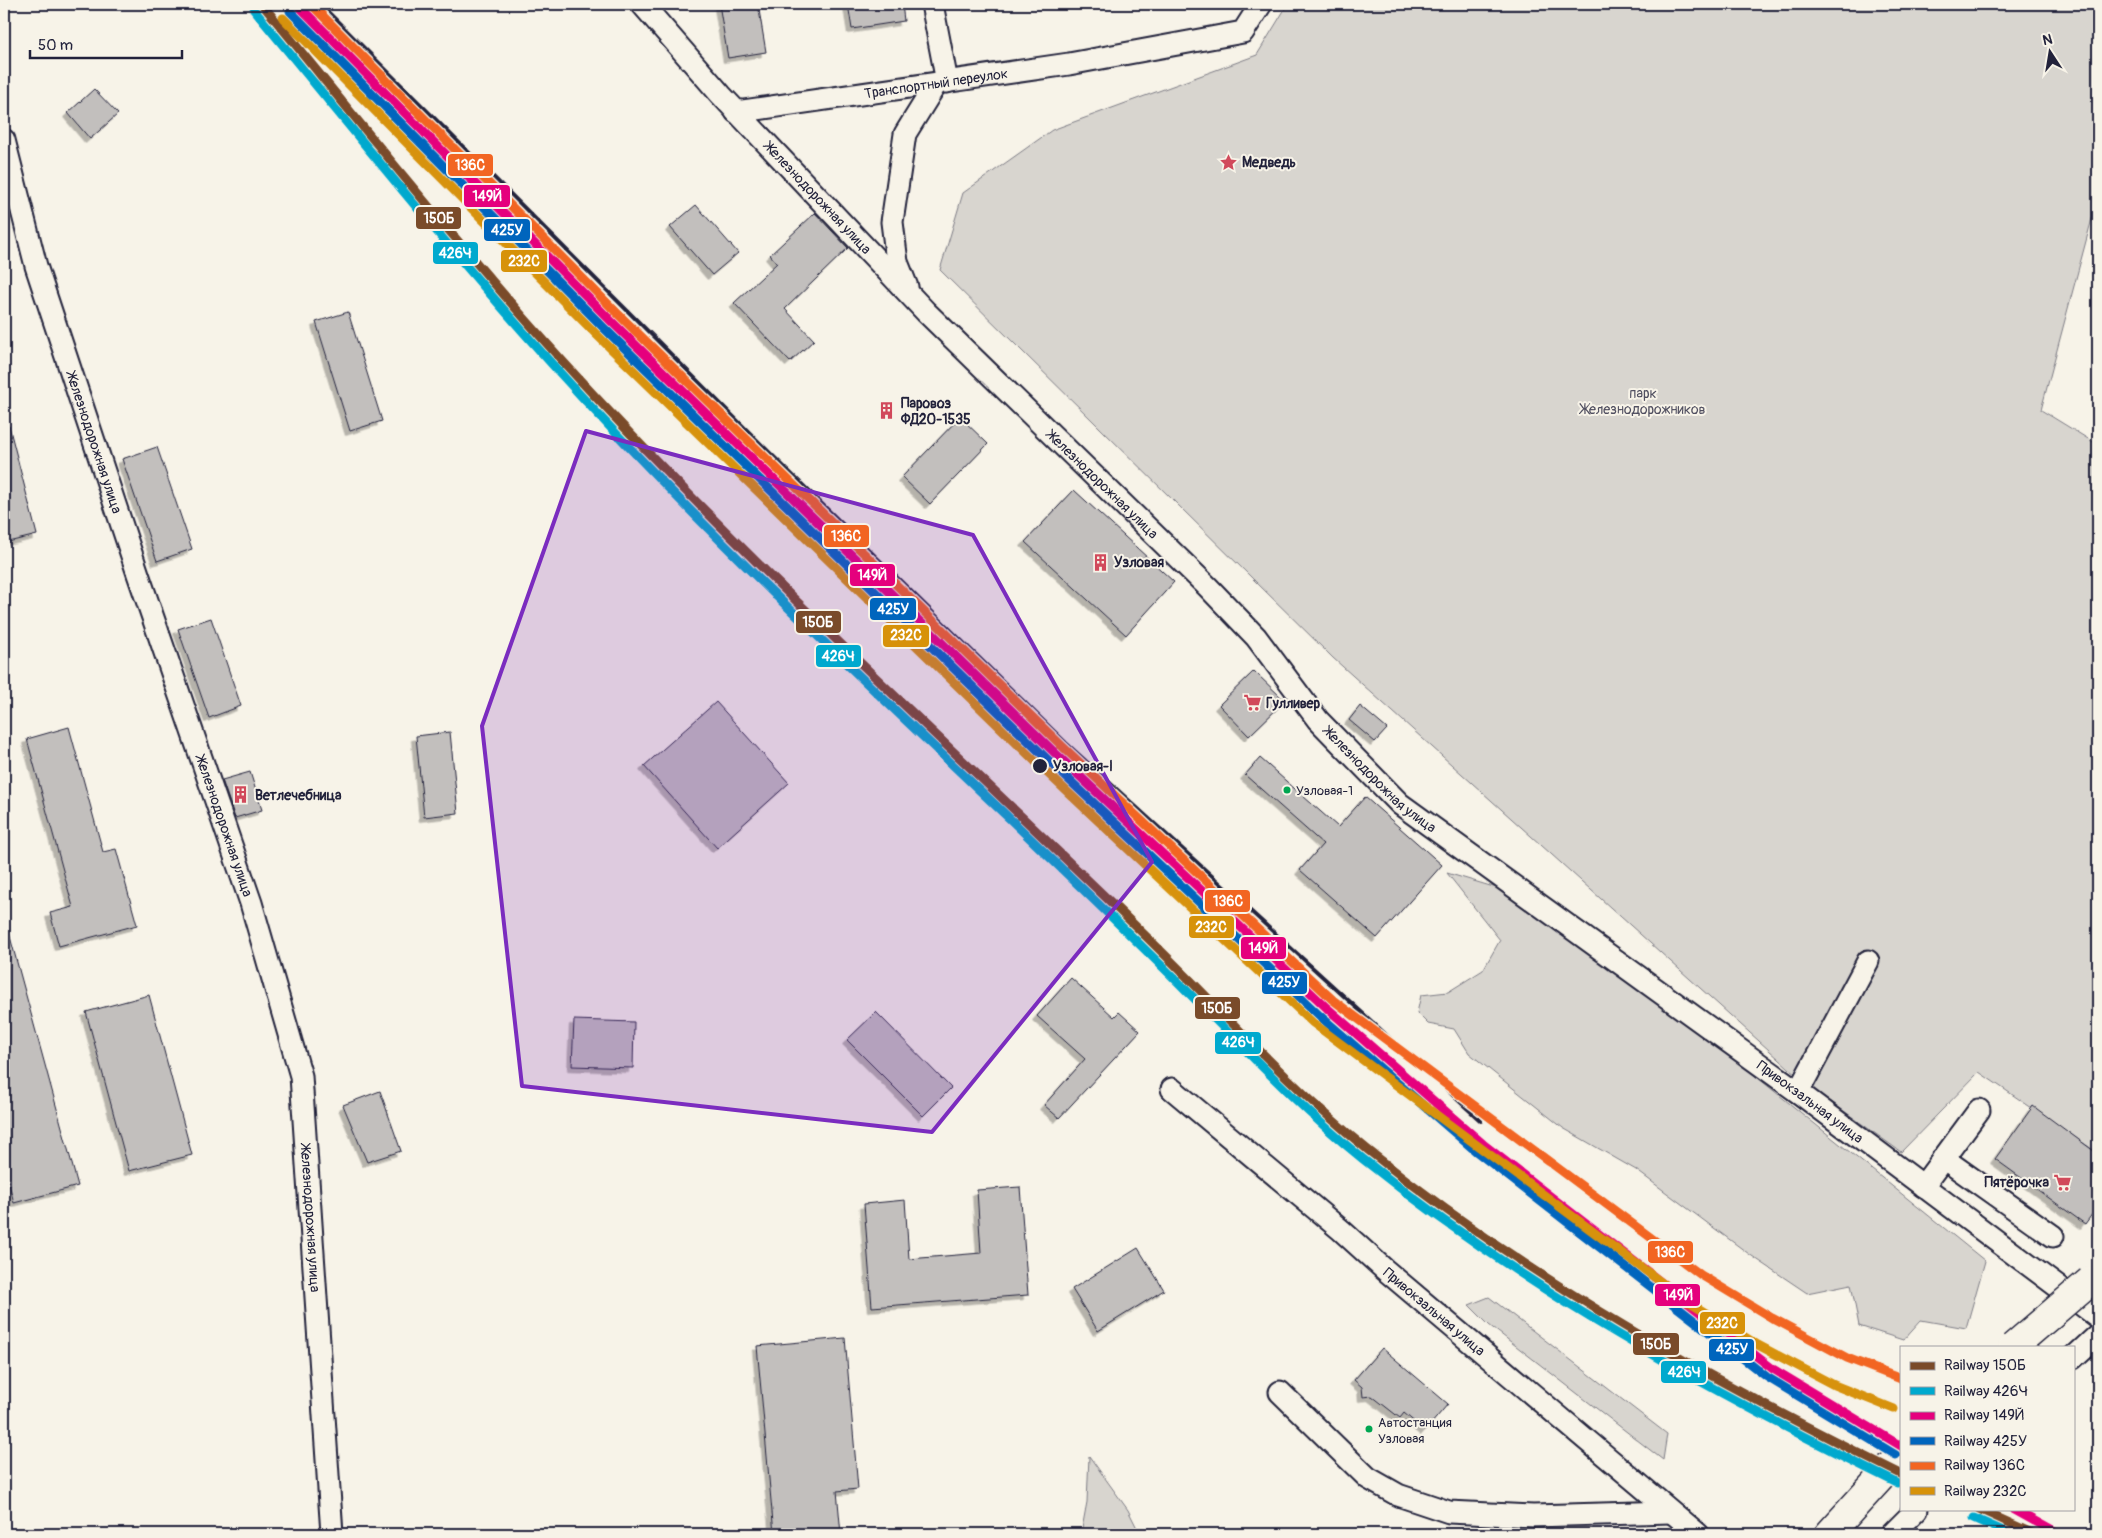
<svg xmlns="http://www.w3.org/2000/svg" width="2102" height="1538" font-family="Pangolin,sans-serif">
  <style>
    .green { fill: #d8d5cf; stroke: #7d7c85 }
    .building { fill: #c2bfbd; stroke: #22223b; filter: url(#shadow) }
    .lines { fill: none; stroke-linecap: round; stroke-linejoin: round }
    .minor-casing { stroke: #22223b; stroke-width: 25 }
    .major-casing { stroke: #22223b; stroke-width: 31 }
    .minor { stroke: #f7f3e8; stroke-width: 21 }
    .major { stroke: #f7f3e8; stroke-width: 28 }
    .rail { stroke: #22223b; stroke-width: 4 }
    .major-bridge-casing { stroke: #22223b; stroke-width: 31; stroke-linecap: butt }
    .major-bridge { stroke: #f7f3e8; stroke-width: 28 }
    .rail-1-casing { stroke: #f7f3e8; stroke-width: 12 }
    .rail-2-casing { stroke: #f7f3e8; stroke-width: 12 }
    .rail-3-casing { stroke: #f7f3e8; stroke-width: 12 }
    .rail-4-casing { stroke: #f7f3e8; stroke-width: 12 }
    .rail-5-casing { stroke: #f7f3e8; stroke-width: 12 }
    .rail-6-casing { stroke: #f7f3e8; stroke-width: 12 }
    .rail-1 { stroke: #7a4b2a; stroke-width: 9 }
    .rail-2 { stroke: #00a9ce; stroke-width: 9 }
    .rail-3 { stroke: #e5007d; stroke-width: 9 }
    .rail-4 { stroke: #0065bd; stroke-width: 9 }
    .rail-5 { stroke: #f26522; stroke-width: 9 }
    .rail-6 { stroke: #d79209; stroke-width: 9 }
    .marked { fill: #7b2cbf; fill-opacity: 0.2; stroke: #7b2cbf; stroke-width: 4; stroke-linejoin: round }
    .stop-dot { fill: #22223b; stroke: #f7f3e8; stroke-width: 2 }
    .bus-dot { fill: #00a651; stroke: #f7f3e8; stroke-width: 2 }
    .labels { text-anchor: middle; stroke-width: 4; stroke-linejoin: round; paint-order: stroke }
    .bus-label { font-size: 13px; fill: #22223b; stroke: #f7f3e8; text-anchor: start }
    .street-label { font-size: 14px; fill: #22223b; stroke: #f7f3e8 }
    .poi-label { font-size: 14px; font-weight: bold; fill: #22223b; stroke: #f7f3e8; text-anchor: start }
    .park-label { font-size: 14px; fill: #504f60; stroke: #f7f3e8 }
    .stop-label { font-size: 14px; font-weight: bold; fill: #22223b; stroke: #f7f3e8; text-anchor: start }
    .line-badge { stroke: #f7f3e8; stroke-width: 2 }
    .badge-label { font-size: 14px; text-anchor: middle; font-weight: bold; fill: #fff }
  </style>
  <defs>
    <filter id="shadow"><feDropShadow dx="-4.5" dy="4.5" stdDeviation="0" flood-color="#0004"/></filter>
  </defs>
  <rect width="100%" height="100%" fill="#f7f3e8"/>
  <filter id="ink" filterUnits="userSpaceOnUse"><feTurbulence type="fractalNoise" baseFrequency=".02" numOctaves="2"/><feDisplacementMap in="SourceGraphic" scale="10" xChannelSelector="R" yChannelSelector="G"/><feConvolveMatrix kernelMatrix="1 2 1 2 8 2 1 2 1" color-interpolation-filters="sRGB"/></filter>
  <g filter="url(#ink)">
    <path class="green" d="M 1288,4 L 2098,4 L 2098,196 L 2041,410 L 2098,445 L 2098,1153 L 1979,1072 L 1901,1152 L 1809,1086 L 1333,658 L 940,270 L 963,193 L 1052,130 L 1257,55 Z
      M 1447,873 L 1537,900 L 1985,1261 L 1966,1328 L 1921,1320 L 1903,1340 L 1859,1326 L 1851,1284 L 1807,1293 L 1749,1254 L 1636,1170 L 1563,1128 L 1469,1053 L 1454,1029 L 1428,1024 L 1417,1013 L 1421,995 L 1448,992 L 1483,970 L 1500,940 Z
      M 1489,1297 L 1667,1434 L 1663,1460 L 1489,1325 L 1469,1305 Z
      M 1089,1456 L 1128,1510 L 1140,1534 L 1081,1534 L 1087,1502 Z"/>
    <path class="building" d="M 719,4 L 758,4 L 766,52 L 728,58 Z
      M 848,4 L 902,4 L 904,21 L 852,29 Z
      M 94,89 L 118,114 L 90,139 L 68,113 Z
      M 696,205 L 738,253 L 712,275 L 670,227 Z
      M 815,213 L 848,248 L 785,309 L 814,340 L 790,362 L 734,303 L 777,263 L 770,255 Z
      M 348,312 L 382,421 L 350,431 L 316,322 Z
      M 960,417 L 988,444 L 930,504 L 902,477 Z
      M 9,426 L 37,535 L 4,543 L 4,427 Z
      M 157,447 L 192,549 L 157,561 L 122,459 Z
      M 1074,490 L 1174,582 L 1126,635 L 1025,542 Z
      M 211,618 L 241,706 L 209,718 L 178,629 Z
      M 1254,671 L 1285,701 L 1249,736 L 1219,705 Z
      M 716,702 L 789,783 L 717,848 L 644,766 Z
      M 1360,706 L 1387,729 L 1375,742 L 1349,720 Z
      M 69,727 L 103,852 L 116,849 L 137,925 L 59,946 L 50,913 L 73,907 L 27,739 Z
      M 450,732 L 458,813 L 424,817 L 416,736 Z
      M 1260,758 L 1338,827 L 1365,797 L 1442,865 L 1377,938 L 1300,870 L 1323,844 L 1245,775 Z
      M 250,772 L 262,810 L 235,818 L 222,780 Z
      M 9,933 L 78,1186 L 14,1203 L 4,1164 L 4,934 Z
      M 1071,978 L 1114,1017 L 1119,1012 L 1140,1031 L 1059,1118 L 1044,1105 L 1085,1059 L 1037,1016 Z
      M 149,995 L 192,1155 L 129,1171 L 86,1012 Z
      M 876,1012 L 951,1088 L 923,1116 L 847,1040 Z
      M 574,1020 L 634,1022 L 633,1068 L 572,1066 Z
      M 380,1091 L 401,1151 L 367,1162 L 343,1105 Z
      M 2033,1106 L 2098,1154 L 2098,1206 L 2085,1224 L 1995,1159 Z
      M 1020,1187 L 1028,1295 L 872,1307 L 864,1204 L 905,1200 L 909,1259 L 981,1253 L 977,1190 Z
      M 1138,1248 L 1164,1290 L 1098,1331 L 1072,1289 Z
      M 845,1338 L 858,1489 L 837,1491 L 841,1534 L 774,1534 L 757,1346 Z
      M 1382,1348 L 1448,1404 L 1425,1431 L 1404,1413 L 1400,1418 L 1372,1396 L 1363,1397 L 1362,1387 L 1354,1380 Z"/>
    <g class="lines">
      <defs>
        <g id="minor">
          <path id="s1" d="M 642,4 L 721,95 L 926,312 L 1208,587 L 1256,637 L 1318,720 L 1400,804 L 1798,1092 L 2098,1317"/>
          <path d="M 932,4 L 947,82"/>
          <path id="s2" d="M 736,112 L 1069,64 L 1243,32 L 1261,4"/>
          <path id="s3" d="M 4,140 L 36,266 L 138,574 L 251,903 L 301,1076 L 332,1534"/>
          <path d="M 907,287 L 897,262 L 892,222 L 905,134 L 936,84"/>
          <path id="s4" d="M 1172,1089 L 1341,1230 L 1384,1269 L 1698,1534"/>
          <path d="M 1798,1092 L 1868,961"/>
          <path d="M 1943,1158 L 2053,1236"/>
          <path d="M 1923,1186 L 1979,1110"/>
          <path d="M 2073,1358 L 2098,1335"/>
          <path d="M 1280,1392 L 1368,1478 L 1398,1495 L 1449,1512 L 1533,1516 L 1670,1512"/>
          <path d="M 1892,1534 L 1917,1509"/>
        </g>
        <path id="major" d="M 1829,1534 L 1901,1455"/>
      </defs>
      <use href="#minor" class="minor-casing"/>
      <use href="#major" class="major-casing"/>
      <use href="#minor" class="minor"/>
      <use href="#major" class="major"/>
      <path class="rail" d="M 320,4 L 774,457 L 1066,743 L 1481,1121"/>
      <defs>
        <path id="major-bridge" d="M 2013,1347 L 2090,1281"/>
      </defs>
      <use href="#major-bridge" class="major-bridge-casing"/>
      <use href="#major-bridge" class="major-bridge"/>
      <defs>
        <path id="rail-1" d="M 262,4 C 366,130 468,258 579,379 C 720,532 872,674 1023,818 C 1079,872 1136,925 1191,981 C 1248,1039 1305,1099 1368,1150 C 1531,1281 1714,1382 1901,1474
          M 1979,1509 L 2034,1534"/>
        <path id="rail-2" d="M 254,10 C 359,137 461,265 572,386 C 710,537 860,677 1009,818 C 1068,875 1127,931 1185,989 C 1243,1047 1299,1107 1363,1159 C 1526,1290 1709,1391 1897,1483
          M 1974,1518 L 2010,1534"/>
        <path id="rail-3" d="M 297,4 L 611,321 L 1055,753 L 1327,1008 L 1483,1144 L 1773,1369 L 1901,1446
          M 2013,1509 L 2058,1534"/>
        <path id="rail-4" d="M 290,11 L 604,328 L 1048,760 L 1320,1016 L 1477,1152 L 1767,1377 L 1896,1455"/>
        <path id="rail-5" d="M 311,4 L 618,314 L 1062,746 L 1333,1000 L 1701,1275 L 1772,1318 L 1847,1358 L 1901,1379"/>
        <path id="rail-6" d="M 283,18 L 597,335 L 1041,767 L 1313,1023 L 1685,1300 L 1758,1345 L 1834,1385 L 1894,1409"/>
      </defs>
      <use href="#rail-1" class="rail-1-casing"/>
      <use href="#rail-2" class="rail-2-casing"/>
      <use href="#rail-3" class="rail-3-casing"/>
      <use href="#rail-4" class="rail-4-casing"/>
      <use href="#rail-5" class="rail-5-casing"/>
      <use href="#rail-6" class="rail-6-casing"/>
      <use href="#rail-1" class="rail-1"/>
      <use href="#rail-2" class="rail-2"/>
      <use href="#rail-3" class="rail-3"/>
      <use href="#rail-4" class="rail-4"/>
      <use href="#rail-5" class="rail-5"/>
      <use href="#rail-6" class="rail-6"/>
    </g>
  </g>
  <path class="marked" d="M 586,431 L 973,535 L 1152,862 L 932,1132 L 522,1086 L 482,726 Z"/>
  <defs>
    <symbol id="sight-bare" viewBox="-9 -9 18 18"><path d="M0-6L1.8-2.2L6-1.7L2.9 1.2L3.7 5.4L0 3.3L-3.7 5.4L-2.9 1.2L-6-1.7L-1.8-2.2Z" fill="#d1495b" stroke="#f7f3e8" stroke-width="2.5" paint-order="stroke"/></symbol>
    <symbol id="building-bare" viewBox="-9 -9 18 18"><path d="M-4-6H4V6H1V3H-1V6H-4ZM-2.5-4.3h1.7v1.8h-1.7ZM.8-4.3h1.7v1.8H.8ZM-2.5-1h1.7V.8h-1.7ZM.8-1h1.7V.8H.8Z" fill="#d1495b" stroke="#f7f3e8" stroke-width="2.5" paint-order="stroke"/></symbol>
    <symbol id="supermarket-bare" viewBox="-9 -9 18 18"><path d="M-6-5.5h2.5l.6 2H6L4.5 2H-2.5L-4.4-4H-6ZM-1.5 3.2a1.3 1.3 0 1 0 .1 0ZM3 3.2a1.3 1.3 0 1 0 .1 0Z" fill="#d1495b" stroke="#f7f3e8" stroke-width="2.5" paint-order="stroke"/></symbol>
  </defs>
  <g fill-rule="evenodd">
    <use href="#sight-bare" x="1216" y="150" width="25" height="25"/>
    <use href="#building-bare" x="874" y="398" width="25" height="25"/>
    <use href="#building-bare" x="1088" y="550" width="25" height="25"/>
    <use href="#supermarket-bare" x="1240" y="690" width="25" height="25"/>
    <use href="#building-bare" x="228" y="782" width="25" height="25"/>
    <use href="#supermarket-bare" x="2050" y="1170" width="25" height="25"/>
  </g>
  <circle class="stop-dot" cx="1040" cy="766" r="8"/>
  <g class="bus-dot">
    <circle cx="1287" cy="790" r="4.5"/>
    <circle cx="1369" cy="1429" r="4.5"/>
  </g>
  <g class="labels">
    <g class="bus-label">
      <text x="1296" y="795">Узловая-1</text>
      <text x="1378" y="1427">Автостанция<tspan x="1378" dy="16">Узловая</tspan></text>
    </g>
    <g class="street-label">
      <text dy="5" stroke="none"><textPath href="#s2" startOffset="202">Транспортный переулок</textPath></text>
      <text dy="5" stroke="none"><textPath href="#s1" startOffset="262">Железнодорожная улица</textPath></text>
      <text dy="5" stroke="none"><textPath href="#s3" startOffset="316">Железнодорожная улица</textPath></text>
      <text dy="5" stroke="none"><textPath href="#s1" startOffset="666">Железнодорожная улица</textPath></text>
      <text dy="5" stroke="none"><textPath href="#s1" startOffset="1072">Железнодорожная улица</textPath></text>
      <text dy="5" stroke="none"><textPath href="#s3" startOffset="721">Железнодорожная улица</textPath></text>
      <text dy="5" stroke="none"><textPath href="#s1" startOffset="1610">Привокзальная улица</textPath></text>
      <text dy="5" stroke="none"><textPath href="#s3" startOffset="1125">Железнодорожная улица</textPath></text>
      <text dy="5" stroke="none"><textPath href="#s4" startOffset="344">Привокзальная улица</textPath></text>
    </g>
    <g class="poi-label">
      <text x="1242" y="167">Медведь</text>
      <text x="901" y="408">Паровоз<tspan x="901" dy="16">ФД20-1535</tspan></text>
      <text x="1114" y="567">Узловая</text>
      <text x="1266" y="708">Гулливер</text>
      <text x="255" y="800">Ветлечебница</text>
      <text x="2049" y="1187" text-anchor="end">Пятёрочка</text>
    </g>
    <g class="park-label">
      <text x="1643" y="398">парк<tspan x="1643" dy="16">Железнодорожников</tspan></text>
    </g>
    <g class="stop-label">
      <text x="1053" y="771">Узловая-I</text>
    </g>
  </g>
  <g class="line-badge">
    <rect x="447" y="153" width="47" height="24" rx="5" fill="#f26522"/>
    <rect x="463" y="184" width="48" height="24" rx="5" fill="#e5007d"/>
    <rect x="415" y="206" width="47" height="24" rx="5" fill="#7a4b2a"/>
    <rect x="483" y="218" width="48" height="24" rx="5" fill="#0065bd"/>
    <rect x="432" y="241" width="47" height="24" rx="5" fill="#00a9ce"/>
    <rect x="500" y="249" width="48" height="24" rx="5" fill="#d79209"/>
    <rect x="823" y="524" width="47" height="24" rx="5" fill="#f26522"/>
    <rect x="849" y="563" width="47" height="24" rx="5" fill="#e5007d"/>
    <rect x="869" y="597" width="48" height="24" rx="5" fill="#0065bd"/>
    <rect x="795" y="610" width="47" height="24" rx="5" fill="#7a4b2a"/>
    <rect x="882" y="624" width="48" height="24" rx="5" fill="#d79209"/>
    <rect x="815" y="644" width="47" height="24" rx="5" fill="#00a9ce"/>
    <rect x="1204" y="889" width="47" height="24" rx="5" fill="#f26522"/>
    <rect x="1188" y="915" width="47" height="24" rx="5" fill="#d79209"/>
    <rect x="1240" y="936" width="47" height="24" rx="5" fill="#e5007d"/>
    <rect x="1261" y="971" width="47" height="24" rx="5" fill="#0065bd"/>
    <rect x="1194" y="996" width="47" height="24" rx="5" fill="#7a4b2a"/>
    <rect x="1214" y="1031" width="48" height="24" rx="5" fill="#00a9ce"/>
    <rect x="1647" y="1240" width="47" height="24" rx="5" fill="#f26522"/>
    <rect x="1654" y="1283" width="47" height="24" rx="5" fill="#e5007d"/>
    <rect x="1699" y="1311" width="47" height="24" rx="5" fill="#d79209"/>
    <rect x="1632" y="1332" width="48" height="24" rx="5" fill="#7a4b2a"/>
    <rect x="1708" y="1338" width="47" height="24" rx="5" fill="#0065bd"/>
    <rect x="1660" y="1360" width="47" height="24" rx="5" fill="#00a9ce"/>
  </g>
  <g class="badge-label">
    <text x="470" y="170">136С</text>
    <text x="487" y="201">149Й</text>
    <text x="439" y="223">150Б</text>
    <text x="507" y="235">425У</text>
    <text x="455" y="258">426Ч</text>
    <text x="524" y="266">232C</text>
    <text x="846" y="541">136С</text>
    <text x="872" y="580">149Й</text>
    <text x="893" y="614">425У</text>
    <text x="818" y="627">150Б</text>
    <text x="906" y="640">232C</text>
    <text x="838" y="661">426Ч</text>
    <text x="1228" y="906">136С</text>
    <text x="1211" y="932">232C</text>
    <text x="1263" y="953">149Й</text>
    <text x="1284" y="987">425У</text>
    <text x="1217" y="1013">150Б</text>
    <text x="1238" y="1047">426Ч</text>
    <text x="1670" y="1257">136С</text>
    <text x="1678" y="1300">149Й</text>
    <text x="1722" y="1328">232C</text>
    <text x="1656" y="1349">150Б</text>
    <text x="1732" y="1354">425У</text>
    <text x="1684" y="1377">426Ч</text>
  </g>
  <rect width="2102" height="1538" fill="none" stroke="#f7f3e8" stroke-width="20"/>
  <rect x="10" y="10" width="2082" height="1518" fill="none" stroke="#22223b" stroke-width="2" filter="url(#ink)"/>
  <rect x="1900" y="1346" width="175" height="165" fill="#f7f3e8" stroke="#a29fa3"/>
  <rect x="1910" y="1362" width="25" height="8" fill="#7a4b2a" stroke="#a29fa3"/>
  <text x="1944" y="1370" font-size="15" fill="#22223b">Railway 150Б</text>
  <rect x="1910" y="1387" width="25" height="8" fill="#00a9ce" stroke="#a29fa3"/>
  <text x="1944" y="1396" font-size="15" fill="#22223b">Railway 426Ч</text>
  <rect x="1910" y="1412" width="25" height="8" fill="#e5007d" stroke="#a29fa3"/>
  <text x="1944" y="1420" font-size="15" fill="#22223b">Railway 149Й</text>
  <rect x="1910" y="1437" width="25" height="8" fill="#0065bd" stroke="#a29fa3"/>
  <text x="1944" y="1446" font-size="15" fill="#22223b">Railway 425У</text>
  <rect x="1910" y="1462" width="25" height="8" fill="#f26522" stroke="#a29fa3"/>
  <text x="1944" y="1470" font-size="15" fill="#22223b">Railway 136С</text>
  <rect x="1910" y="1487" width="25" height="8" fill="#d79209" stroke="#a29fa3"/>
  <text x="1944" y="1496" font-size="15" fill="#22223b">Railway 232C</text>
  <g transform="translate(2050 52) rotate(348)" stroke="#f7f3e8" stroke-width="4" paint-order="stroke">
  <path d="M0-4L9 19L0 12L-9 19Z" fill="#22223b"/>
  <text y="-8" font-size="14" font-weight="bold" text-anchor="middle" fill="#22223b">N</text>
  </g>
  <path d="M30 50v8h152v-8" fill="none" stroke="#22223b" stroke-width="2.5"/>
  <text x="38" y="50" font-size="15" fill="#22223b" stroke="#f7f3e8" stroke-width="4" paint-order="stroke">50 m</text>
</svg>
